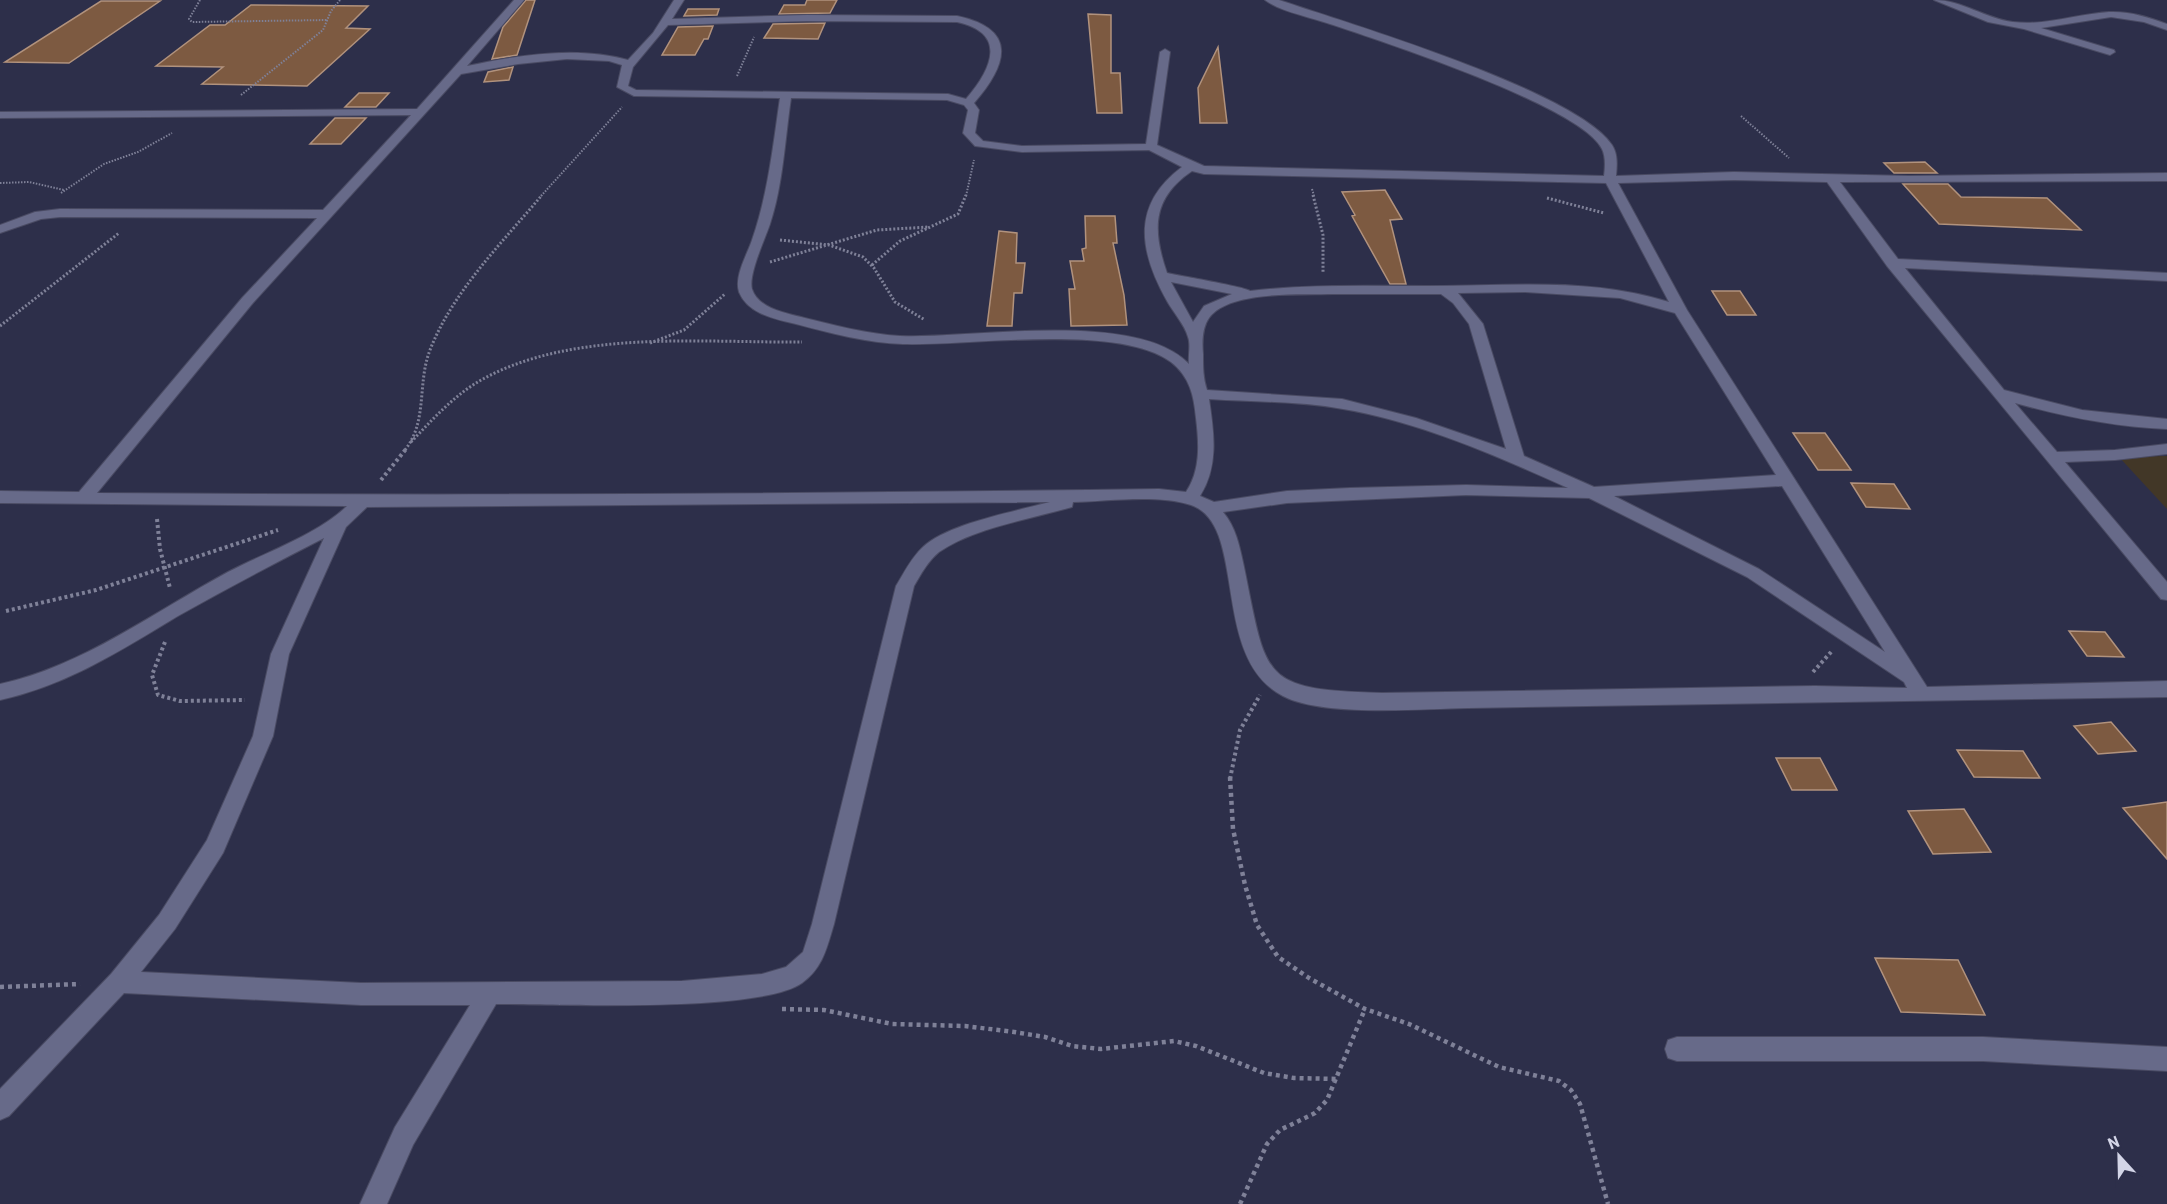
<svg xmlns="http://www.w3.org/2000/svg" width="2167" height="1204" font-family="Barlow,sans-serif">
  <style>
    .education { fill: #423727 }
    .building { fill: #7d5a41; stroke: #b1927d; stroke-width: 1.5 }
    .lines { fill: none; stroke-linecap: round; stroke-linejoin: round }
    .minor-casing { stroke: #4a4b63; stroke-width: 2 }
    .path-far3 { stroke: #7f8198; stroke-width: 2; stroke-dasharray: 1.5 1.5; stroke-linecap: butt }
    .path-far2 { stroke: #7f8198; stroke-width: 3; stroke-dasharray: 2 2; stroke-linecap: butt }
    .path-far1 { stroke: #7f8198; stroke-width: 4; stroke-dasharray: 3 3; stroke-linecap: butt }
    .path { stroke: #7f8198; stroke-width: 4.5; stroke-dasharray: 4 4; stroke-linecap: butt }
    .minor { fill: #676a89; fill-rule: evenodd }
  </style>
  <rect width="100%" height="100%" fill="#2d2f4a"/>
  <path class="education" d="M 2167,456 L 2167,509 L 2119,457 Z"/>
  <path class="building" d="M 526,0 L 535,0 L 517,55 L 492,59 L 503,27 Z
    M 807,0 L 837,0 L 830,13 L 779,14 L 784,5 L 805,5 Z
    M 101,1 L 160,1 L 69,63 L 5,62 Z
    M 251,5 L 368,6 L 346,28 L 370,29 L 307,86 L 202,84 L 223,67 L 156,66 L 210,25 L 225,25 Z
    M 688,9 L 719,9 L 717,15 L 684,16 Z
    M 1088,14 L 1111,15 L 1111,73 L 1120,73 L 1122,113 L 1097,113 Z
    M 825,23 L 818,39 L 764,38 L 773,24 Z
    M 713,26 L 708,39 L 704,39 L 695,55 L 662,55 L 678,27 Z
    M 1218,47 L 1227,123 L 1200,123 L 1198,88 Z
    M 513,67 L 509,80 L 484,82 L 488,72 Z
    M 359,93 L 389,93 L 376,107 L 345,107 Z
    M 335,118 L 366,118 L 341,144 L 310,144 Z
    M 1925,162 L 1937,173 L 1894,173 L 1884,163 Z
    M 1903,184 L 1948,184 L 1961,197 L 2047,198 L 2081,230 L 1939,224 Z
    M 1385,190 L 1402,219 L 1390,220 L 1406,284 L 1390,284 L 1352,216 L 1355,215 L 1342,192 Z
    M 1085,216 L 1115,216 L 1117,243 L 1113,243 L 1124,295 L 1127,325 L 1071,326 L 1069,289 L 1075,289 L 1070,261 L 1084,261 L 1082,249 L 1086,248 Z
    M 999,231 L 1017,233 L 1016,263 L 1025,263 L 1022,293 L 1014,293 L 1012,326 L 987,326 Z
    M 1712,291 L 1740,291 L 1756,315 L 1727,315 Z
    M 1793,433 L 1825,433 L 1851,470 L 1818,470 Z
    M 1851,483 L 1894,484 L 1910,509 L 1866,507 Z
    M 2069,631 L 2105,632 L 2124,657 L 2087,656 Z
    M 2111,722 L 2136,751 L 2098,754 L 2074,726 Z
    M 1957,750 L 2023,751 L 2040,778 L 1974,777 Z
    M 1776,758 L 1820,758 L 1837,790 L 1792,790 Z
    M 2167,802 L 2167,859 L 2123,808 Z
    M 1964,809 L 1991,852 L 1933,854 L 1908,811 Z
    M 1875,958 L 1958,960 L 1985,1015 L 1901,1012 Z"/>
  <g class="lines">
    <defs>
      <path id="minor" d="M 514,0 L 524,0 L 467,66 C 518,55 577,46 628,60 L 653,33 L 674,0 L 684,0 L 672,19 L 807,15 L 957,16 C 1018,29 1008,64 974,103 L 979,110 L 975,133 L 983,141 L 1022,146 L 1146,144 L 1160,52 L 1165,49 L 1170,52 L 1157,145 L 1204,166 L 1604,176 C 1605,168 1606,157 1602,149 C 1581,106 1381,41 1330,24 C 1310,17 1281,12 1265,0 L 1279,0 C 1347,23 1576,91 1612,145 C 1618,154 1617,166 1616,176 L 1734,172 L 1909,176 L 2167,173 L 2167,181 L 1840,182 L 1898,259 L 2167,273 L 2167,281 L 1905,268 L 2004,390 L 2082,410 L 2167,419 L 2167,429 C 2115,427 2065,417 2015,403 L 2057,452 L 2115,450 L 2167,444 L 2167,454 L 2115,460 L 2065,462 L 2167,582 L 2167,600 L 2161,599 L 1887,266 L 1827,182 L 1734,180 L 1618,183 L 1687,310 L 1927,687 L 2167,681 L 2167,697 L 1468,708 C 1422,709 1322,717 1283,696 C 1209,658 1249,525 1191,505 C 1159,494 1108,501 1073,502 L 1072,507 C 1031,519 973,528 939,552 C 928,561 921,574 914,586 L 834,924 C 827,947 823,968 802,983 C 760,1013 556,1004 496,1004 L 413,1145 L 387,1204 L 360,1204 L 395,1127 L 470,1005 L 361,1005 L 124,993 L 9,1116 L 0,1120 L 0,1089 L 111,974 L 159,915 L 207,840 L 253,736 L 271,654 L 324,538 C 275,563 226,589 178,616 C 120,651 67,685 0,700 L 0,684 C 83,666 154,612 228,572 C 266,552 317,535 347,506 L 0,503 L 0,491 L 79,492 L 242,298 L 317,218 L 60,217 L 41,219 L 0,233 L 0,225 L 35,212 L 60,209 L 323,210 L 411,115 L 0,118 L 0,112 L 417,109 ZM 807,21 L 957,22 C 1008,33 992,69 966,99 L 948,94 L 636,90 L 628,86 L 633,67 L 668,25 ZM 567,59 L 609,61 L 622,65 L 617,87 L 634,96 L 780,98 C 773,146 768,194 752,240 C 747,255 734,276 739,292 C 748,314 775,319 796,324 C 830,333 867,343 903,344 C 968,346 1118,323 1171,362 C 1190,377 1194,396 1196,418 C 1199,443 1201,470 1186,492 L 1159,489 C 805,494 451,496 97,493 L 252,304 L 461,74 L 518,64 ZM 791,98 L 947,100 L 964,105 L 968,110 L 963,133 L 975,146 L 1022,152 L 1149,150 L 1182,167 C 1131,205 1139,251 1167,301 C 1173,312 1185,325 1188,337 C 1191,344 1188,356 1189,364 C 1137,309 971,339 900,336 C 867,334 833,325 801,317 C 785,313 758,308 752,289 C 748,275 765,239 770,224 C 783,185 785,139 791,98 ZM 1192,171 L 1204,174 L 1606,183 L 1669,302 C 1591,277 1509,286 1428,286 C 1369,286 1310,284 1250,291 C 1246,287 1180,276 1167,273 C 1152,230 1152,198 1192,171 ZM 1171,282 L 1232,294 L 1204,306 L 1193,322 ZM 1525,292 L 1620,298 L 1675,313 L 1776,475 L 1594,487 L 1524,456 L 1483,324 L 1458,293 ZM 1334,294 L 1441,294 L 1453,303 L 1469,324 L 1506,449 L 1416,418 L 1342,399 L 1207,390 C 1203,378 1203,367 1203,354 C 1202,342 1202,328 1209,318 C 1229,290 1302,295 1334,294 ZM 1209,399 C 1253,402 1299,401 1343,409 C 1420,422 1497,456 1568,488 L 1466,485 L 1350,488 L 1287,491 L 1214,502 L 1200,496 C 1219,466 1214,433 1209,399 ZM 1782,486 L 1885,652 L 1759,569 L 1614,496 ZM 1466,495 L 1589,498 L 1747,577 L 1904,682 L 1907,688 L 1815,686 L 1382,693 C 1260,690 1267,679 1244,567 C 1240,548 1236,527 1223,512 L 1287,503 ZM 1050,502 C 1016,511 947,524 923,547 C 911,558 904,573 896,586 L 812,924 L 803,952 L 786,967 L 762,974 L 682,981 L 361,983 L 141,972 L 175,929 L 223,853 L 273,736 L 289,654 L 346,527 L 367,507 Z
        M 1934,0 C 1962,0 1986,19 2013,22 C 2045,26 2077,14 2109,12 C 2129,11 2148,17 2167,24 L 2167,30 L 2144,22 L 2111,17 L 2041,28 L 2114,50 L 2115,52 L 2110,55 L 2024,29 L 1988,22 Z
        M 1677,1037 L 1983,1037 L 2167,1047 L 2167,1071 L 1983,1061 L 1677,1061 L 1668,1058 L 1665,1049 L 1668,1040 Z"/>
    </defs>
    <use href="#minor" class="minor-casing"/>
    <path class="path-far3" d="M 200,0 L 189,19 L 192,22 L 328,20
      M 737,76 L 754,37
      M 241,95 L 323,30 L 331,11 L 340,0
      M 1741,116 L 1789,158
      M 0,183 L 29,182 L 64,190
      M 1312,189 L 1314,196
      M 61,193 L 104,164 L 138,152 L 172,133
      M 541,196 L 622,107
      M 966,196 L 974,160"/>
    <path class="path-far2" d="M 1313,195 L 1323,235 L 1323,273
      M 1547,198 L 1604,213
      M 780,240 L 829,245 L 863,257 L 874,268 L 895,302 L 925,320
      M 770,262 L 877,230 L 929,227
      M 872,265 L 900,241 L 958,214 L 966,195
      M 0,326 L 119,233
      M 650,343 L 684,330 L 725,294
      M 411,442 C 433,419 455,394 483,379 C 575,329 701,343 802,342
      M 405,450 C 428,421 417,383 430,350 C 453,291 502,243 542,195"/>
    <path class="path-far1" d="M 381,480 L 406,449
      M 157,519 L 160,549 L 170,588
      M 6,611 L 96,590 L 278,530
      M 165,642 L 152,675 L 158,695 L 180,701 L 245,700
      M 1813,672 L 1832,651
      M 1230,779 L 1240,730 L 1260,695"/>
    <path class="path" d="M 1230,777 L 1233,829 L 1245,885 L 1257,925 L 1278,957 L 1309,978 L 1365,1009 L 1409,1024 L 1499,1067 L 1559,1081 L 1571,1090 L 1580,1104 L 1608,1204
      M 0,987 L 80,984
      M 782,1009 L 824,1010 L 892,1024 L 965,1026 L 1014,1032 L 1045,1037 L 1072,1046 L 1101,1049 L 1174,1041 L 1196,1046 L 1264,1073 L 1294,1078 L 1337,1079
      M 1240,1204 L 1267,1144 L 1280,1130 L 1315,1113 L 1327,1100 L 1365,1009"/>
    <use href="#minor" class="minor"/>
  </g>
  <g transform="translate(2119 1156) rotate(338)" stroke="#2d2f4a" stroke-width="4.5" paint-order="stroke">
  <path d="M0-4.5L10 22L0 15L-10 22Z" fill="#d3d5e7"/>
  <text y="-9" font-size="16" font-weight="bold" text-anchor="middle" fill="#d3d5e7">N</text>
  </g>
</svg>
